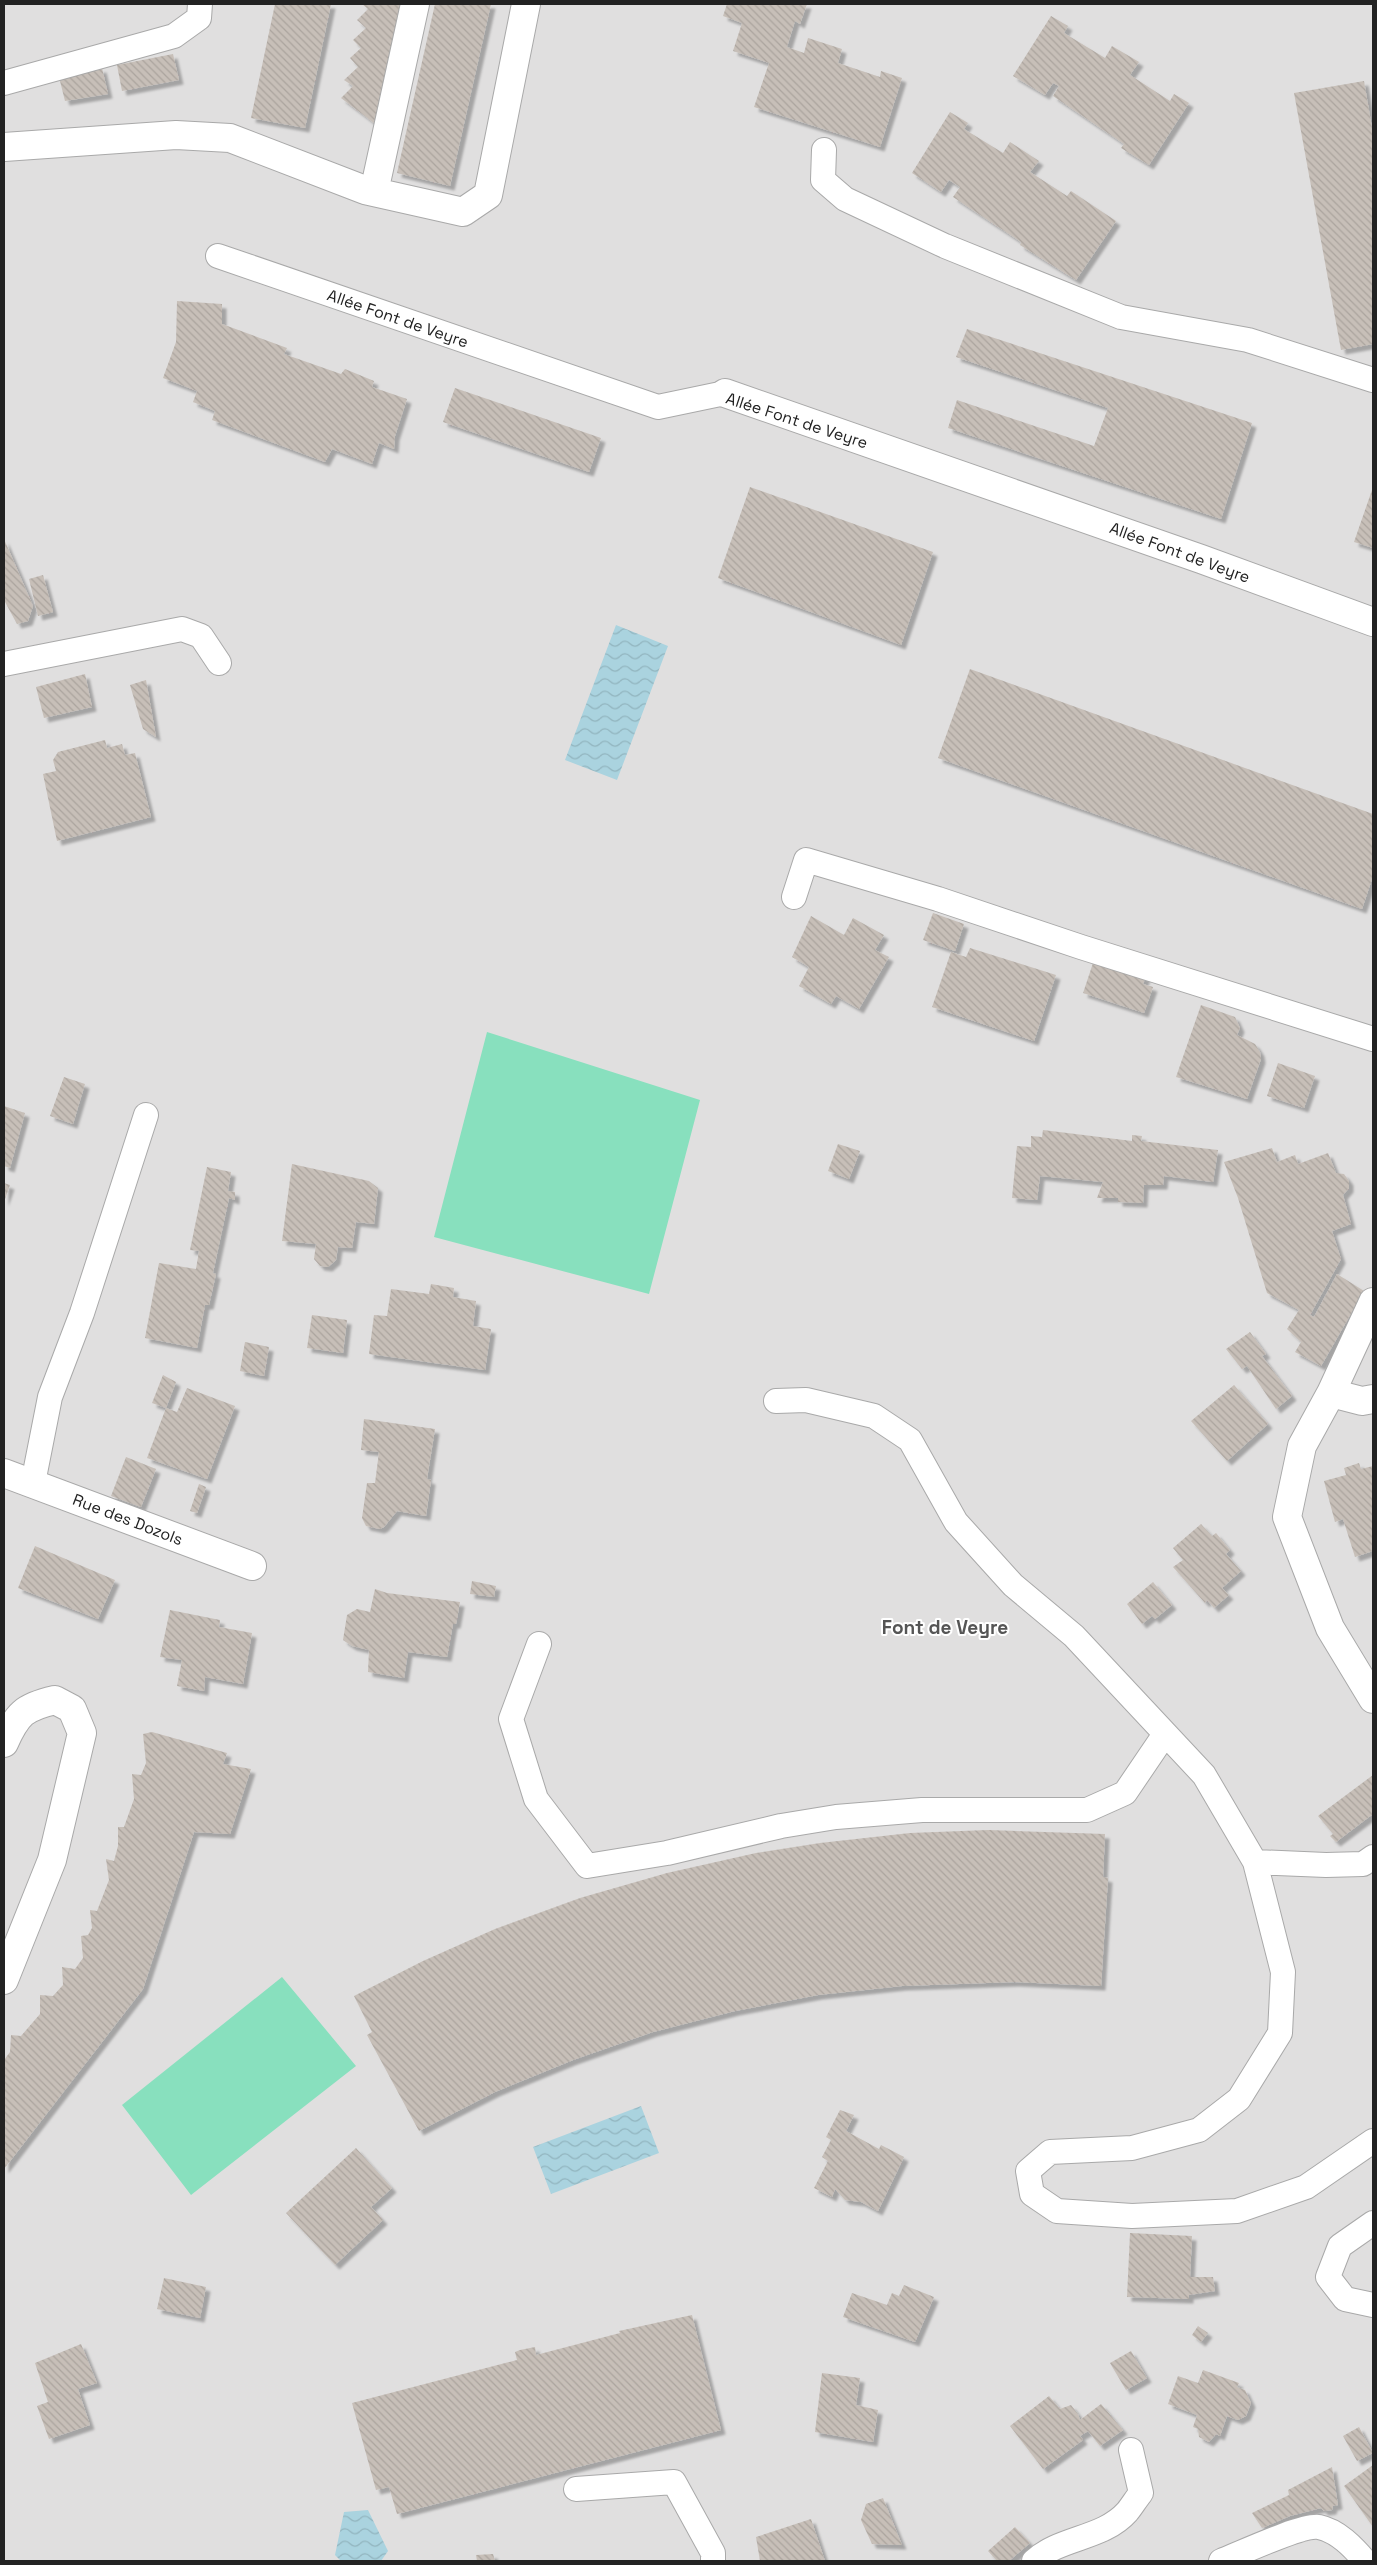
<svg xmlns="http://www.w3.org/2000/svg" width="1377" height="2565" font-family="'Space Grotesk',sans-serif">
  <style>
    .residential { fill: #e0dfdf }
    .pitch { fill: #88e0be }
    .water { fill: url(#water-waves) }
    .building { fill: url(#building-back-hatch); filter: url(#shadow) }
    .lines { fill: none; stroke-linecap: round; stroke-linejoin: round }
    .service-casing { stroke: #a9a9a9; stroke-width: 26 }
    .minor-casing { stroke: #a9a9a9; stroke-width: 30 }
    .service { stroke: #fff; stroke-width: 24 }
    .minor { stroke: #fff; stroke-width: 28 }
    .labels { text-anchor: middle; stroke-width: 4; stroke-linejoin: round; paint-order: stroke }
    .street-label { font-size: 16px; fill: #222; stroke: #fff }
    .quarter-label { font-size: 19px; font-weight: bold; fill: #555; stroke: #fff }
  </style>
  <defs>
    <pattern id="water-waves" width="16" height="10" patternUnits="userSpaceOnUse" patternTransform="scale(1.25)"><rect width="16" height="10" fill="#aad3df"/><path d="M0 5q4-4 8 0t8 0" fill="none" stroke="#92b5bf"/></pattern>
    <pattern id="building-back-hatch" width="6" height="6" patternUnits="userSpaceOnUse" patternTransform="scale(1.25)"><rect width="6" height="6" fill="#c7bfb8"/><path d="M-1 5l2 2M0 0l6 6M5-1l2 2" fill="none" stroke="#aba49e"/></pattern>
    <filter id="shadow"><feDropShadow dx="4.5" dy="4.5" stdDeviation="1" flood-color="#0004"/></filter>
  </defs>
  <rect width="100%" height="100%" fill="#f2efe9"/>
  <path class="residential" d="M 4,4 L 1373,4 L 1373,2561 L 4,2561 Z"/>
  <path class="pitch" d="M 487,1032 L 700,1100 L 649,1294 L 434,1237 Z
    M 282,1977 L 356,2066 L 191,2195 L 122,2105 Z"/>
  <path class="water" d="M 616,625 L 668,646 L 617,780 L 565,760 Z
    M 641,2106 L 659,2153 L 551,2194 L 533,2147 Z
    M 368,2510 L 388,2551 L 381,2561 L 341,2561 L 335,2555 L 344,2512 Z"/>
  <path class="building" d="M 275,4 L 331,4 L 305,128 L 251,118 Z
    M 362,4 L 400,4 L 374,123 L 341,98 L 353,86 L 344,80 L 358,67 L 350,58 L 361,48 L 353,40 L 366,28 L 357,20 L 368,9 Z
    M 435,4 L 491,4 L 450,186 L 397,173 Z
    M 727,4 L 807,4 L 800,24 L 795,21 L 787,47 L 804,53 L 808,38 L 842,49 L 838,63 L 880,77 L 881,71 L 902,78 L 880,147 L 754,107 L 769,63 L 733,51 L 742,23 L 723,16 Z
    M 1051,16 L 1068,26 L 1064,33 L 1105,58 L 1112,46 L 1139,62 L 1130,75 L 1170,101 L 1174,94 L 1189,103 L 1149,165 L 1121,148 L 1124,144 L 1053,96 L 1059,86 L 1053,83 L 1045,95 L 1013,76 Z
    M 173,54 L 179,80 L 122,91 L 117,65 Z
    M 102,68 L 108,94 L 65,101 L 59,77 Z
    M 1364,81 L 1373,134 L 1373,344 L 1341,350 L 1294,93 Z
    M 950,112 L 968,123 L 964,129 L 1003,153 L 1010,142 L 1039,161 L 1030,172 L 1067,196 L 1071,191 L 1116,221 L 1076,280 L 1020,245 L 1021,242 L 953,197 L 960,187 L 949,180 L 941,192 L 912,173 Z
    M 177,301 L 222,304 L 222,324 L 287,348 L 284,354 L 341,374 L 345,369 L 374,381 L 372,387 L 407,399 L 395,436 L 394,449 L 379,443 L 372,464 L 332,449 L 325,462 L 212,420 L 215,411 L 193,402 L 197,391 L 163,378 L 176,342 Z
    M 967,329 L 1252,423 L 1221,519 L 948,428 L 957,400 L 1094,446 L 1108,408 L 956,357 Z
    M 455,388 L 601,438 L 589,472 L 443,422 Z
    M 750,487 L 933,552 L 901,645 L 718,578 Z
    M 1373,487 L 1373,548 L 1354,542 Z
    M 4,539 L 33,606 L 28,621 L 17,624 L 4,600 Z
    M 43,575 L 53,612 L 38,616 L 29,579 Z
    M 970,669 L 1373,814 L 1373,876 L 1362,909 L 938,758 Z
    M 85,674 L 92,707 L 44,718 L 36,687 Z
    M 146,680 L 156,737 L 143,729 L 130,685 Z
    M 105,740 L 107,748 L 122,744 L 125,755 L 135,753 L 151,817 L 57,841 L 43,774 L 56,771 L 53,760 L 58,752 Z
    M 933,913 L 964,924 L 955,951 L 923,940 Z
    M 811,916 L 844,935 L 853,918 L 884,935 L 875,950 L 889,957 L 859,1009 L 836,996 L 831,1004 L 799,986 L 809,967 L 792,957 Z
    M 970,948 L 1056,975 L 1034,1041 L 932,1007 L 951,952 L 966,957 Z
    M 1094,960 L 1146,976 L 1143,984 L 1153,987 L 1144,1013 L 1083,993 Z
    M 1201,1005 L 1235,1017 L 1240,1028 L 1237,1035 L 1255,1044 L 1260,1052 L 1261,1059 L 1247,1099 L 1176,1077 Z
    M 1278,1063 L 1315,1076 L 1304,1108 L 1267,1096 Z
    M 64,1077 L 85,1084 L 73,1124 L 50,1116 Z
    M 4,1106 L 25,1113 L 10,1168 L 4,1166 Z
    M 1043,1130 L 1132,1141 L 1132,1135 L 1142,1136 L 1141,1141 L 1218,1150 L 1213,1182 L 1164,1176 L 1163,1185 L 1144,1185 L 1143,1203 L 1118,1202 L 1118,1198 L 1097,1198 L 1103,1182 L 1040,1176 L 1037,1200 L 1012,1198 L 1017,1146 L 1031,1147 L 1031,1136 L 1042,1137 Z
    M 838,1144 L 860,1151 L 849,1179 L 828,1171 Z
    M 1272,1148 L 1277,1162 L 1295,1155 L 1298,1164 L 1328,1153 L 1336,1173 L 1344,1174 L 1349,1181 L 1349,1188 L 1343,1195 L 1351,1224 L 1332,1231 L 1341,1259 L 1310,1315 L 1314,1317 L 1337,1274 L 1364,1291 L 1321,1366 L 1295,1352 L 1301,1342 L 1287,1329 L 1299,1310 L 1267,1293 L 1238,1198 L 1224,1162 Z
    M 292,1164 L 369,1181 L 378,1188 L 374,1224 L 356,1222 L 352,1248 L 338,1247 L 336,1260 L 328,1267 L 320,1266 L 314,1259 L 316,1244 L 282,1241 Z
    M 207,1167 L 231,1172 L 228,1191 L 235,1192 L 235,1200 L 229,1198 L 213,1273 L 216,1274 L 209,1305 L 205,1305 L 197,1348 L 145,1338 L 159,1263 L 196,1269 L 199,1251 L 190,1250 Z
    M 4,1183 L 10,1185 L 4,1202 Z
    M 431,1284 L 454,1288 L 453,1297 L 476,1301 L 473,1326 L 491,1329 L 485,1370 L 369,1354 L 374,1315 L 387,1316 L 391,1289 L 429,1294 Z
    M 312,1315 L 347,1320 L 343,1353 L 307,1348 Z
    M 1250,1332 L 1266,1354 L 1262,1356 L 1292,1396 L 1276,1409 L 1247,1366 L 1242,1369 L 1226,1349 Z
    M 245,1342 L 269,1347 L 264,1376 L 240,1371 Z
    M 163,1375 L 176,1382 L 166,1408 L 152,1403 Z
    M 1234,1385 L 1268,1424 L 1227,1461 L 1191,1421 Z
    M 187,1388 L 235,1406 L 207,1479 L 147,1458 L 166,1408 L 177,1412 Z
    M 364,1419 L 435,1429 L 427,1479 L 431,1480 L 426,1516 L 397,1511 L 384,1527 L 380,1529 L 366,1526 L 362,1518 L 367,1483 L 375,1483 L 379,1452 L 361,1450 Z
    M 126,1457 L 156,1469 L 141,1507 L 111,1496 Z
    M 1359,1463 L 1361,1469 L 1373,1466 L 1373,1551 L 1355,1557 L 1343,1519 L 1335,1522 L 1324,1481 L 1346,1475 L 1344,1468 Z
    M 199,1484 L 206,1487 L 197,1513 L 190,1511 Z
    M 1201,1524 L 1212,1536 L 1216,1533 L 1230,1550 L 1226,1554 L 1241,1571 L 1222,1588 L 1229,1595 L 1214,1608 L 1207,1600 L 1205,1603 L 1173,1567 L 1183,1560 L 1173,1548 Z
    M 35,1546 L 115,1580 L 98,1619 L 18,1588 Z
    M 472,1581 L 496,1586 L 494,1597 L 470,1594 Z
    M 1153,1582 L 1172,1605 L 1155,1619 L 1152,1616 L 1142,1624 L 1127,1604 Z
    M 375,1589 L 387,1593 L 460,1602 L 456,1624 L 453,1624 L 447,1657 L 408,1652 L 404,1678 L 368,1672 L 369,1650 L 352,1646 L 343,1640 L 347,1615 L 357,1609 L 370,1612 Z
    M 170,1610 L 220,1620 L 219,1627 L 252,1633 L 243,1684 L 205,1677 L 204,1691 L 177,1686 L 182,1660 L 160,1657 Z
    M 152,1732 L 227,1753 L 223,1764 L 251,1769 L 230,1834 L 194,1832 L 143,1989 L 4,2169 L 4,2060 L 10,2052 L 11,2035 L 21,2036 L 40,2014 L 40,1995 L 53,1996 L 63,1985 L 62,1967 L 75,1969 L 83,1958 L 81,1936 L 88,1935 L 92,1928 L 90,1910 L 97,1911 L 109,1880 L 106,1859 L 114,1861 L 118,1846 L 118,1827 L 124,1827 L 134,1799 L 132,1774 L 141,1775 L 146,1763 L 143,1734 Z
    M 1373,1775 L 1373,1814 L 1336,1842 L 1330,1836 L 1333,1834 L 1318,1816 Z
    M 988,1830 L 1105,1834 L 1103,1877 L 1108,1878 L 1101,1986 L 1015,1982 L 902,1986 L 818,1995 L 735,2011 L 653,2032 L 573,2060 L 495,2092 L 419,2131 L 367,2035 L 372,2032 L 354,1996 L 423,1961 L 495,1929 L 580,1898 L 667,1873 L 756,1853 L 820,1843 L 910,1833 Z
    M 840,2110 L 854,2115 L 846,2131 L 879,2149 L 881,2145 L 904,2157 L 878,2211 L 861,2202 L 845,2200 L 835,2189 L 832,2197 L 814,2188 L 828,2161 L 822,2157 L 831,2140 L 826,2137 Z
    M 356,2148 L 392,2188 L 371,2207 L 383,2220 L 335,2265 L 286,2213 Z
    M 1130,2233 L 1192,2236 L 1190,2277 L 1213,2277 L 1215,2291 L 1189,2295 L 1189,2299 L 1127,2297 Z
    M 164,2278 L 206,2287 L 200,2318 L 157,2309 Z
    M 904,2285 L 934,2297 L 915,2342 L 843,2317 L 852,2293 L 887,2305 L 892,2293 L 899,2296 Z
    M 692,2315 L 721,2430 L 397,2514 L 389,2487 L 376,2490 L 352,2403 L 517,2360 L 515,2352 L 520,2350 L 535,2347 L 536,2355 L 620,2333 L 619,2331 Z
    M 1198,2326 L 1208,2333 L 1201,2342 L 1192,2335 Z
    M 81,2344 L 97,2383 L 78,2389 L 90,2425 L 49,2439 L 37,2406 L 48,2402 L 35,2363 Z
    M 1131,2351 L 1147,2378 L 1126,2390 L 1110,2363 Z
    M 1203,2370 L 1239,2383 L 1237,2387 L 1245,2390 L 1251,2403 L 1246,2416 L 1238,2420 L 1227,2416 L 1220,2436 L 1216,2434 L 1209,2442 L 1199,2437 L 1198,2429 L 1193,2427 L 1197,2415 L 1168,2404 L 1178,2376 L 1198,2383 Z
    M 822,2373 L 860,2378 L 856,2405 L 878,2410 L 873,2442 L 815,2432 Z
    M 1049,2396 L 1060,2409 L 1071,2405 L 1078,2414 L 1080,2420 L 1101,2404 L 1123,2430 L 1100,2446 L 1088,2431 L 1080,2436 L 1083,2440 L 1043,2469 L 1010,2426 Z
    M 1359,2427 L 1373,2453 L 1357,2461 L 1343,2436 Z
    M 1373,2465 L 1373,2527 L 1344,2486 Z
    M 1332,2467 L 1338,2505 L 1333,2506 L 1332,2510 L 1324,2511 L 1321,2508 L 1290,2516 L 1262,2528 L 1252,2513 L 1289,2495 L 1288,2490 Z
    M 883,2498 L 902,2545 L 872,2544 L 861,2520 L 866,2504 Z
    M 811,2519 L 825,2561 L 760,2561 L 756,2537 Z
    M 1015,2527 L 1030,2543 L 1009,2561 L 997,2561 L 988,2551 Z
    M 493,2554 L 495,2561 L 477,2561 L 476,2555 Z"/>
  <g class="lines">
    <defs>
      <path id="service" d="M 4,83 L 174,36 L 199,18 L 200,4
        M 824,150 L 823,180 L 845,199 L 945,246 L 1121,317 L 1248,340 L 1373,380
        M 218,256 L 658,407 L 725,393
        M 4,664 L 182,629 L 201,636 L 219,663
        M 794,897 L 806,860 L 938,899 L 1081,947 L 1373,1039
        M 776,1401 L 806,1400 L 874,1416 L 910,1440 L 956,1522 L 1013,1585 L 1074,1636 L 1204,1775 L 1255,1862 L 1283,1972 L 1280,2033 L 1239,2099 L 1199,2130 L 1132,2148 L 1050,2152 L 1028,2171 L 1032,2194 L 1057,2211 L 1132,2216 L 1237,2211 L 1306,2187 L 1373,2141
        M 33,1483 L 50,1397 L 82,1313 L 146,1115
        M 539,1644 L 511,1719 L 536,1799 L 587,1866 L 667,1853 L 781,1826 L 836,1817 L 922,1810 L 1087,1810 L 1125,1793 L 1165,1734
        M 1255,1862 L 1326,1865 L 1363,1864 L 1373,1857
        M 1373,2223 L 1340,2246 L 1328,2277 L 1345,2299 L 1373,2305
        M 576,2489 L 674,2482 L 713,2553 L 713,2561
        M 1034,2561 C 1060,2537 1103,2539 1127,2512 C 1132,2506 1136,2499 1141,2493 L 1131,2450
        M 1221,2561 C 1239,2554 1303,2524 1319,2527 C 1338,2531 1353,2547 1365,2561"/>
      <path id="minor" d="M 4,147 L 176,135 L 230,138 L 365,190 L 463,212 L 488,195 L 526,4
        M 374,192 L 415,4
        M 725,393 L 1201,559 L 1373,622
        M 1373,1302 L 1331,1393 L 1362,1401 L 1373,1399
        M 1331,1393 L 1302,1446 L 1287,1517 L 1330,1628 L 1373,1699
        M 4,1473 L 252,1566
        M 4,1743 C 17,1714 24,1707 55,1700 L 72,1709 L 82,1733 L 52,1860 L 4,1980"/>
    </defs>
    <use href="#service" class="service-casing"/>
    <use href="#minor" class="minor-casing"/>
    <use href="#service" class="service"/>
    <use href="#minor" class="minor"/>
  </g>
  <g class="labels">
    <g class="street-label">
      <text transform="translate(398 318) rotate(19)" y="6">Allée Font de Veyre</text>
      <text transform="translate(797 420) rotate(18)" y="6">Allée Font de Veyre</text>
      <text transform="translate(1180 552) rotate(20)" y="6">Allée Font de Veyre</text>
      <text transform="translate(128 1519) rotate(21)" y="6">Rue des Dozols</text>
    </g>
    <g class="quarter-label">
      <text x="945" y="1634">Font de Veyre</text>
    </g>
  </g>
  <rect width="1377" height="2565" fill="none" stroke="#222222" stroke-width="10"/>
</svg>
